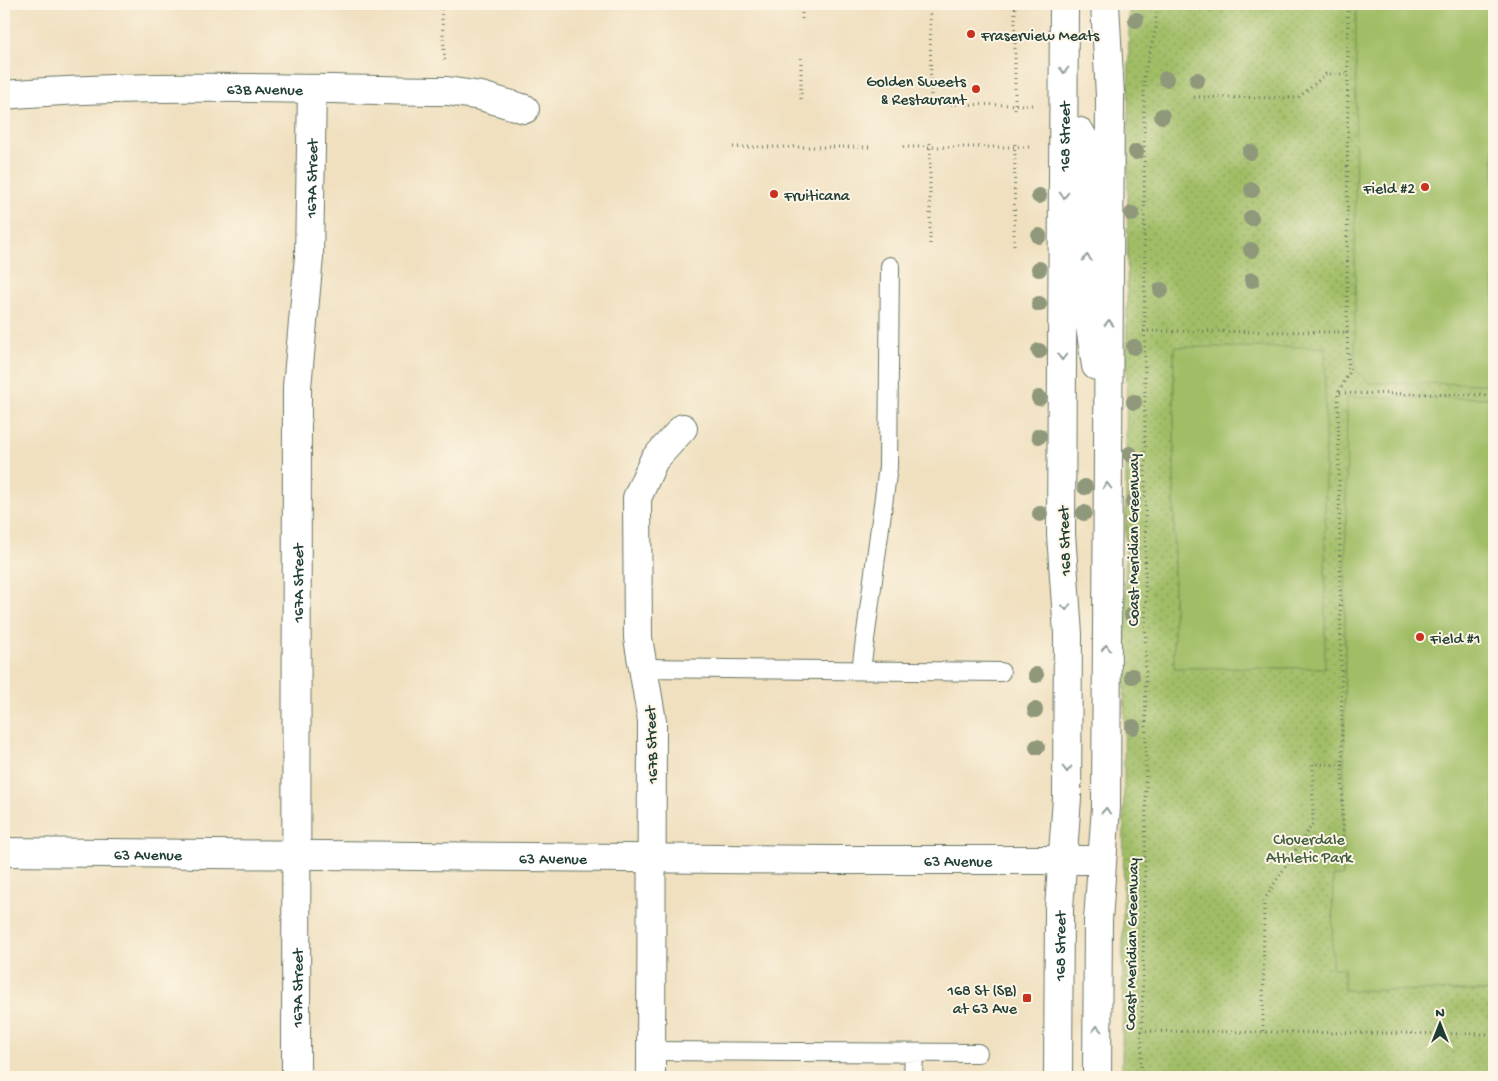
<svg xmlns="http://www.w3.org/2000/svg" width="1498" height="1081" font-family="'Gochi Hand',sans-serif">
  <style>
    .green { fill: url(#green-dots); stroke: #607e4d }
    .pitch { fill: #a1be66; stroke: #607e4d }
    .lines { fill: none; stroke-linecap: round; stroke-linejoin: round }
    .service-casing { stroke: #687665; stroke-width: 20 }
    .minor-casing { stroke: #687665; stroke-width: 30 }
    .tertiary-casing { stroke: #687665; stroke-width: 30 }
    .secondary-casing { stroke: #687665; stroke-width: 30 }
    .path { stroke: #687665; stroke-width: 3; stroke-dasharray: 1 4; stroke-linecap: butt }
    .service { stroke: #fff; stroke-width: 18 }
    .minor { stroke: #fff; stroke-width: 28 }
    .tertiary { stroke: #fff; stroke-width: 28 }
    .secondary { stroke: #fff; stroke-width: 28 }
    .tree { fill: #8f987a }
    .oneway { stroke: #8f9e9a }
    .poi-dot { fill: #c8321e; stroke: #fcf5e5; stroke-width: 2 }
    .labels { text-anchor: middle; stroke-width: 4; stroke-linejoin: round; paint-order: stroke }
    .poi-label { font-size: 16px; fill: #1f3d34; stroke: #fcf5e5; text-anchor: start }
    .street-label { font-size: 16px; fill: #1f3d34; stroke: #fcf5e5 }
    .park-label { font-size: 16px; fill: #405d40; stroke: #fcf5e5 }
  </style>
  <defs>
    <pattern id="green-dots" width="8" height="8" patternUnits="userSpaceOnUse" patternTransform="scale(1.25)"><rect width="8" height="8" fill="#a1be66"/><path d="M2 2h.1M6 6h.1" fill="none" stroke="#839c55" stroke-width="1.8" stroke-linecap="round"/></pattern>
  </defs>
  <rect width="100%" height="100%" fill="#fcf5e5"/>
  <filter id="ink" filterUnits="userSpaceOnUse"><feTurbulence type="fractalNoise" baseFrequency=".02" numOctaves="2"/><feDisplacementMap in="SourceGraphic" scale="10" xChannelSelector="R" yChannelSelector="G"/><feConvolveMatrix kernelMatrix="1 2 1 2 8 2 1 2 1" color-interpolation-filters="sRGB"/></filter>
  <filter id="wash" filterUnits="userSpaceOnUse"><feTurbulence type="fractalNoise" baseFrequency=".0096" numOctaves="4" result="noise"/><feDisplacementMap in="SourceGraphic" scale="20" xChannelSelector="R" yChannelSelector="G"/><feGaussianBlur stdDeviation="1.12" result="paint"/><feColorMatrix in="noise" values="0 0 0 0 0 0 0 0 0 0 0 0 0 0 0 0 0 1.4 0 .05"/><feComposite in="paint" operator="in"/></filter>
  <g filter="url(#wash)">
    <rect width="100%" height="100%" fill="#f0e0c0"/>
    <path class="green" d="M 1129,4 L 1494,4 L 1494,1077 L 1122,1077 Z"/>
    <path class="pitch" d="M 1356,4 L 1494,4 L 1494,384 L 1370,383 L 1355,370 Z
      M 1174,347 L 1325,347 L 1325,668 L 1174,668 Z
      M 1347,397 L 1494,398 L 1494,991 L 1344,990 L 1344,968 L 1332,968 L 1333,876 L 1343,876 Z"/>
  </g>
  <g filter="url(#ink)">
    <g class="lines">
      <defs>
        <path id="service" d="M 643,668 L 1001,672
          M 861,670 L 888,467 L 890,266
          M 651,1051 L 978,1053
          M 913,1077 L 914,1054"/>
        <g id="minor">
          <path id="s1" d="M 4,95 C 151,83 299,89 447,91 L 481,96 L 525,109"/>
          <path id="s2" d="M 296,1077 L 297,387 L 309,257 L 312,90"/>
          <path d="M 651,1077 L 652,721 L 638,638 L 637,498 L 654,460 L 683,428"/>
        </g>
        <g id="tertiary">
          <path id="s3" d="M 4,852 L 829,860 L 1102,860"/>
        </g>
        <g id="secondary">
          <path d="M 1064,128 L 1080,132 L 1085,141 L 1087,154 L 1087,307 L 1096,366"/>
          <path id="s4" d="M 1058,1077 L 1059,908 L 1067,798 L 1068,634 L 1061,534 L 1064,4"/>
          <path d="M 1097,1077 L 1098,920 L 1106,807 L 1110,96 L 1105,4"/>
        </g>
      </defs>
      <use href="#service" class="service-casing"/>
      <use href="#minor" class="minor-casing"/>
      <use href="#tertiary" class="tertiary-casing"/>
      <use href="#secondary" class="secondary-casing"/>
      <path class="path" d="M 441,4 L 445,63
        M 930,4 L 931,104 L 1034,105
        M 802,19 L 802,4
        M 1194,97 L 1298,98 L 1326,74 L 1348,74
        M 801,99 L 801,56
        M 1015,109 L 1015,4
        M 733,147 L 869,147
        M 903,147 L 1033,147
        M 930,244 L 930,142
        M 1014,245 L 1015,142
        M 1143,331 L 1347,332 L 1349,373 L 1338,393
        M 1347,332 L 1348,4
        M 1343,836 L 1338,393 L 1494,395
        M 1141,1031 L 1494,1034
        M 1263,1031 L 1264,900 L 1313,823 L 1313,764 L 1344,765
        M 1141,1077 L 1146,807 L 1144,75 L 1156,28 L 1156,4"/>
      <use href="#service" class="service"/>
      <use href="#minor" class="minor"/>
      <use href="#tertiary" class="tertiary"/>
      <use href="#secondary" class="secondary"/>
    </g>
    <g class="tree">
      <circle cx="1136" cy="20" r="8"/>
      <circle cx="1166" cy="79" r="8"/>
      <circle cx="1197" cy="80" r="8"/>
      <circle cx="1162" cy="116" r="8"/>
      <circle cx="1136" cy="152" r="8"/>
      <circle cx="1250" cy="152" r="8"/>
      <circle cx="1252" cy="190" r="8"/>
      <circle cx="1039" cy="196" r="8"/>
      <circle cx="1132" cy="214" r="8"/>
      <circle cx="1251" cy="218" r="8"/>
      <circle cx="1039" cy="236" r="8"/>
      <circle cx="1251" cy="250" r="8"/>
      <circle cx="1039" cy="269" r="8"/>
      <circle cx="1252" cy="280" r="8"/>
      <circle cx="1161" cy="290" r="8"/>
      <circle cx="1039" cy="304" r="8"/>
      <circle cx="1134" cy="347" r="8"/>
      <circle cx="1039" cy="351" r="8"/>
      <circle cx="1039" cy="398" r="8"/>
      <circle cx="1134" cy="402" r="8"/>
      <circle cx="1039" cy="436" r="8"/>
      <circle cx="1130" cy="454" r="8"/>
      <circle cx="1085" cy="487" r="8"/>
      <circle cx="1133" cy="502" r="8"/>
      <circle cx="1084" cy="513" r="8"/>
      <circle cx="1040" cy="514" r="8"/>
      <circle cx="1132" cy="615" r="8"/>
      <circle cx="1036" cy="675" r="8"/>
      <circle cx="1132" cy="676" r="8"/>
      <circle cx="1035" cy="710" r="8"/>
      <circle cx="1133" cy="727" r="8"/>
      <circle cx="1037" cy="747" r="8"/>
    </g>
    <defs><path id="oneway-chevron" d="M-2-3.5L2.5 0L-2 3.5" fill="none" stroke-width="1.6" stroke-linecap="round" stroke-linejoin="round" transform="scale(1.25)"/></defs>
    <g class="oneway">
      <use href="#oneway-chevron" transform="translate(1064 70) rotate(90)"/>
      <use href="#oneway-chevron" transform="translate(1064 195) rotate(90)"/>
      <use href="#oneway-chevron" transform="translate(1087 258) rotate(-90)"/>
      <use href="#oneway-chevron" transform="translate(1109 323) rotate(-89)"/>
      <use href="#oneway-chevron" transform="translate(1062 357) rotate(90)"/>
      <use href="#oneway-chevron" transform="translate(1107 486) rotate(-90)"/>
      <use href="#oneway-chevron" transform="translate(1066 607) rotate(86)"/>
      <use href="#oneway-chevron" transform="translate(1106 648) rotate(-90)"/>
      <use href="#oneway-chevron" transform="translate(1067 769) rotate(90)"/>
      <use href="#oneway-chevron" transform="translate(1106 811) rotate(-87)"/>
      <use href="#oneway-chevron" transform="translate(1097 1029) rotate(-90)"/>
    </g>
  </g>
  <g class="poi-dot">
    <circle cx="971" cy="34" r="5"/>
    <circle cx="976" cy="89" r="5"/>
    <circle cx="1425" cy="187" r="5"/>
    <circle cx="774" cy="194" r="5"/>
    <circle cx="1420" cy="637" r="5"/>
    <rect x="1022" y="993" width="10" height="10" rx="2.5"/>
  </g>
  <g class="labels">
    <g class="poi-label">
      <text x="981" y="40">Fraserview Meats</text>
      <text x="966" y="86" text-anchor="end">Golden Sweets<tspan x="966" dy="18">&amp; Restaurant</tspan></text>
      <text x="1415" y="193" text-anchor="end">Field #2</text>
      <text x="784" y="200">Fruiticana</text>
      <text x="1430" y="643">Field #1</text>
      <text x="1017" y="995" text-anchor="end">168 St (SB)<tspan x="1017" dy="18">at 63 Ave</tspan></text>
    </g>
    <g class="street-label">
      <text dy="6" stroke="none"><textPath href="#s1" startOffset="261">63B Avenue</textPath></text>
      <text dy="6" stroke="none"><textPath href="#s4" startOffset="941">168 Street</textPath></text>
      <text dy="6" stroke="none"><textPath href="#s2" startOffset="899">167A Street</textPath></text>
      <text transform="translate(1132 540) rotate(-90)" y="6">Coast Meridian Greenway</text>
      <text transform="translate(1063 541) rotate(-92)" y="6">168 Street</text>
      <text dy="6" stroke="none"><textPath href="#s2" startOffset="494">167A Street</textPath></text>
      <text transform="translate(650 745) rotate(-92)" y="6">167B Street</text>
      <text dy="6" stroke="none"><textPath href="#s3" startOffset="144">63 Avenue</textPath></text>
      <text dy="6" stroke="none"><textPath href="#s3" startOffset="549">63 Avenue</textPath></text>
      <text dy="6" stroke="none"><textPath href="#s3" startOffset="954">63 Avenue</textPath></text>
      <text transform="translate(1130 944) rotate(-89)" y="6">Coast Meridian Greenway</text>
      <text dy="6" stroke="none"><textPath href="#s4" startOffset="131">168 Street</textPath></text>
      <text dy="6" stroke="none"><textPath href="#s2" startOffset="89">167A Street</textPath></text>
    </g>
    <g class="park-label">
      <text x="1309" y="844">Cloverdale<tspan x="1309" dy="18">Athletic Park</tspan></text>
    </g>
  </g>
  <rect width="1498" height="1081" fill="none" stroke="#fcf5e5" stroke-width="20"/>
  <g transform="translate(1440 1024)" stroke="#fcf5e5" stroke-width="4" paint-order="stroke">
  <path d="M0-4L9 19L0 12L-9 19Z" fill="#1f3d34"/>
  <text y="-8" font-size="14" font-weight="bold" text-anchor="middle" fill="#1f3d34">N</text>
  </g>
</svg>
